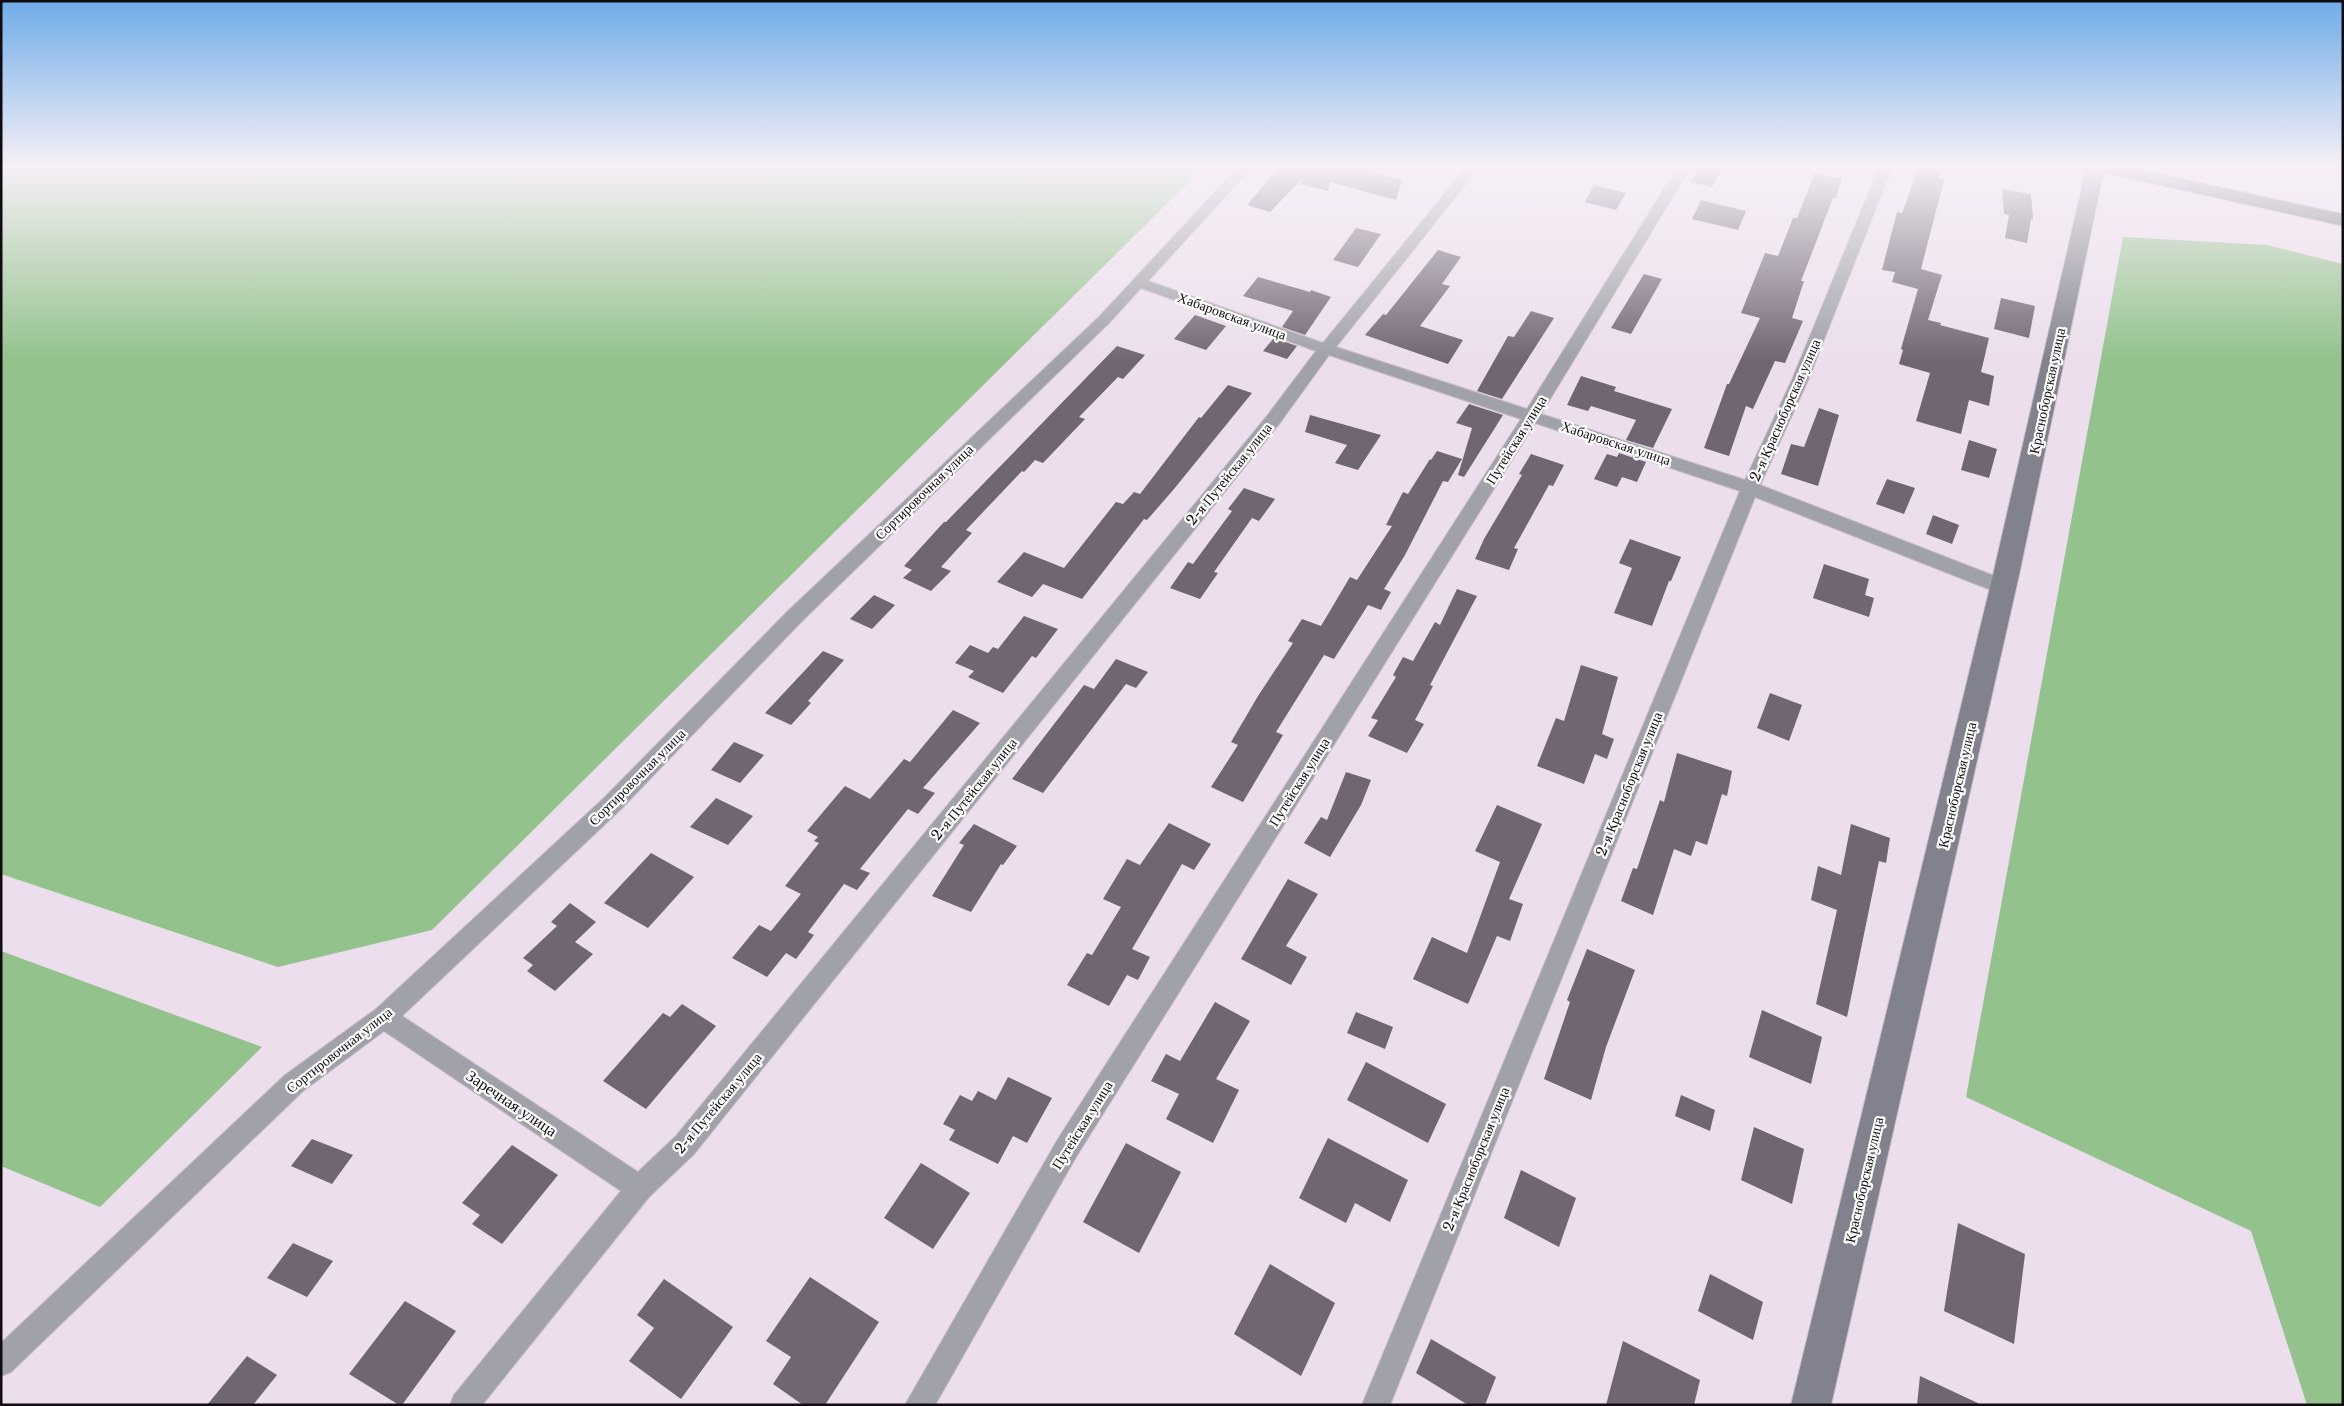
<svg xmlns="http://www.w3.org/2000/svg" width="2344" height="1406" font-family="'Libre Baskerville',serif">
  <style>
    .green { fill: #93c28d }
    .building { fill: #6f6573 }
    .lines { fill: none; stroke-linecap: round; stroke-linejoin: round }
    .street-casing { stroke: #c9bcc9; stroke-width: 2 }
    .secondary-casing { stroke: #c9bcc9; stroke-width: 2 }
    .primary-casing { stroke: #c9bcc9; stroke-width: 2 }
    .street { fill: #a1a1a9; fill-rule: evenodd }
    .secondary { fill: #81828d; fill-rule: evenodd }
    .primary { fill: #6a6b79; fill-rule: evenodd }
    .labels { text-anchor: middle; stroke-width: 4.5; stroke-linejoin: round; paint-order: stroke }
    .street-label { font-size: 14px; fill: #100c11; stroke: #fff }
    .near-street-label { font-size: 16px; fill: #100c11; stroke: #fff }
  </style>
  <rect width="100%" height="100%" fill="#ecdeec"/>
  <path class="green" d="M 1,165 L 1206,165 L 432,930 L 278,967 L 1,874 Z
    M 2123,237 L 2267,245 L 2343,264 L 2343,1405 L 2307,1405 L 2251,1231 L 1966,1097 Z
    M 1,951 L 262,1047 L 100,1207 L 1,1166 Z"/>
  <path class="building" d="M 1282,164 L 1343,164 L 1402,180 L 1396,200 L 1330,182 L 1328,191 L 1300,184 L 1306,175 L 1270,212 L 1247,205 Z
    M 1701,164 L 1724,164 L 1712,187 L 1691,182 Z
    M 1919,167 L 1940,172 L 1938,178 L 1944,180 L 1921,269 L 1942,275 L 1928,320 L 1941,323 L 1940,325 L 1989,338 L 1981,372 L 1994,376 L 1989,406 L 1969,400 L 1961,434 L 1916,421 L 1930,373 L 1899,364 L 1903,350 L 1901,349 L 1918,289 L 1892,282 L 1895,272 L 1882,270 L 1897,212 L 1902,213 Z
    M 1815,173 L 1842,179 L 1836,198 L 1833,198 L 1801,281 L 1804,281 L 1792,318 L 1803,321 L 1785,363 L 1775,361 L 1753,409 L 1746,406 L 1729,456 L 1704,448 L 1727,384 L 1729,384 L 1760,318 L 1741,313 L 1765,253 L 1778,256 L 1793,218 L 1797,218 Z
    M 1594,185 L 1626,193 L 1616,210 L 1585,202 Z
    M 2002,189 L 2031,194 L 2033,219 L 2031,219 L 2027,243 L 2005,238 L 2009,215 L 2004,214 Z
    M 1701,200 L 1746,211 L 1738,230 L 1692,219 Z
    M 1356,228 L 1381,234 L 1358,267 L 1333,260 Z
    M 1438,250 L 1461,257 L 1442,284 L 1450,286 L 1420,326 L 1463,340 L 1448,364 L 1365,335 L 1383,314 L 1386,315 Z
    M 1644,274 L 1662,279 L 1631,334 L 1611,328 Z
    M 1258,277 L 1310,292 L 1311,290 L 1331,297 L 1305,335 L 1282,327 L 1293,311 L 1243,296 Z
    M 2001,298 L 2035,306 L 2029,338 L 1994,329 Z
    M 1531,311 L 1554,318 L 1502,399 L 1477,391 L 1508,336 L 1514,337 Z
    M 1195,315 L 1226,326 L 1206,350 L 1174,339 Z
    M 1274,338 L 1297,346 L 1287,359 L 1263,351 Z
    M 1117,346 L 1145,355 L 1123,379 L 1118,377 L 1079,417 L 1085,419 L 1043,463 L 1035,460 L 1024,472 L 1022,471 L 966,530 L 972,533 L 941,567 L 951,571 L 931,591 L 903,578 L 912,570 L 904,566 L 944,522 L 946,522 Z
    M 1581,376 L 1616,387 L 1614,391 L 1672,409 L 1653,448 L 1626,440 L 1636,420 L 1591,406 L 1588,411 L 1567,405 Z
    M 1228,385 L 1252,393 L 1174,489 L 1147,520 L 1144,519 L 1082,599 L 1043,584 L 1032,597 L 997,582 L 1024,552 L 1064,568 L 1116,502 L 1123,504 L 1134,492 L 1140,494 L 1199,417 L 1201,418 Z
    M 1469,404 L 1503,415 L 1464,477 L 1458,475 L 1472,428 L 1456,423 Z
    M 1819,408 L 1839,415 L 1818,486 L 1781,474 L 1791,444 L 1804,447 Z
    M 1310,415 L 1381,435 L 1358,470 L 1335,463 L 1347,445 L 1305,432 Z
    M 1969,440 L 1997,449 L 1989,478 L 1961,470 Z
    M 1437,451 L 1462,459 L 1448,482 L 1443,481 L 1405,555 L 1384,589 L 1391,592 L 1381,610 L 1368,605 L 1334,659 L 1324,655 L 1276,732 L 1283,735 L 1243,802 L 1211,787 L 1238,745 L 1231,742 L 1258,696 L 1293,643 L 1288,641 L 1302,619 L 1321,626 L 1350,577 L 1357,580 L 1392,526 L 1386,525 L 1403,492 L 1408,494 L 1430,459 L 1431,460 Z
    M 1619,453 L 1646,462 L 1637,482 L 1622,477 L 1617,487 L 1594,479 L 1607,454 L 1617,457 Z
    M 1531,454 L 1564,465 L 1553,486 L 1549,485 L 1514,548 L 1518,549 L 1509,570 L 1475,559 L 1484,539 L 1522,475 L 1519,474 Z
    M 1887,479 L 1915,488 L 1904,514 L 1876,504 Z
    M 1244,488 L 1275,499 L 1259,521 L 1252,518 L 1214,572 L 1218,573 L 1200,599 L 1170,588 L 1188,562 L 1193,564 L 1232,511 L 1228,509 Z
    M 1933,515 L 1959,525 L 1952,544 L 1926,534 Z
    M 1630,539 L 1681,557 L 1671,581 L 1669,581 L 1652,626 L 1614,613 L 1632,568 L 1619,563 Z
    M 1824,564 L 1869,579 L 1865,595 L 1874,598 L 1869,617 L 1813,598 Z
    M 1457,589 L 1477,596 L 1430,685 L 1433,686 L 1415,720 L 1424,724 L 1407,753 L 1368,736 L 1378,720 L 1371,718 L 1396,677 L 1393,675 L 1403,657 L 1413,661 L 1435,622 L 1440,625 Z
    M 874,595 L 895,605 L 872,629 L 850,619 Z
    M 1024,616 L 1058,629 L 1036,658 L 1032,656 L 1003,693 L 968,677 L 974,671 L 955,663 L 970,645 L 988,653 L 993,647 L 998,649 Z
    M 823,651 L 844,660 L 808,701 L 811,703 L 791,725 L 765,713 Z
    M 1116,659 L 1148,672 L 1136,688 L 1126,684 L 1043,793 L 1012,779 L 1084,685 L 1094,689 Z
    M 1581,665 L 1618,677 L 1602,734 L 1614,739 L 1607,759 L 1595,754 L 1584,784 L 1537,766 L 1556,718 L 1564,721 Z
    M 1770,693 L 1802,705 L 1789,741 L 1757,728 Z
    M 953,710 L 980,723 L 923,788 L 935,793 L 918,814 L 908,809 L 860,869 L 870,873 L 857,890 L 844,884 L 808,932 L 814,935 L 796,959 L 786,953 L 767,977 L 732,958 L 759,925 L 771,931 L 801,894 L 785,886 L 819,843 L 814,841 L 818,837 L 807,831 L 845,786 L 870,799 L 904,759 L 910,762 Z
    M 734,742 L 764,755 L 740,783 L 711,770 Z
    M 1677,753 L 1732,771 L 1727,796 L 1722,794 L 1707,845 L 1696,841 L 1691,856 L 1674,849 L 1653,915 L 1621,901 L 1633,868 L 1637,869 L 1660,800 L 1664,802 Z
    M 1346,772 L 1371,780 L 1361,805 L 1330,857 L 1304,843 L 1321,817 L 1327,820 Z
    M 716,798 L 753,816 L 728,845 L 690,827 Z
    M 1497,805 L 1542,824 L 1509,899 L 1523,904 L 1510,941 L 1497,936 L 1468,1004 L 1413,979 L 1432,937 L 1467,953 L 1500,862 L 1475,851 Z
    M 1169,823 L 1211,844 L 1194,870 L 1182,864 L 1132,949 L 1150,957 L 1138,980 L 1127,975 L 1109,1006 L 1067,985 L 1087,953 L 1092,955 L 1121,907 L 1103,899 L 1127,859 L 1140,865 Z
    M 974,824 L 1017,846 L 1003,865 L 1001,864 L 971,912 L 932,896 L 964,845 L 959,843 Z
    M 1851,824 L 1890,838 L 1886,863 L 1879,861 L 1847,1017 L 1816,1004 L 1837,910 L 1811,900 L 1818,866 L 1841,875 Z
    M 651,853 L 694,877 L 648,928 L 604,903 Z
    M 1288,879 L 1318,894 L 1286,946 L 1307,957 L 1291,985 L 1241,959 Z
    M 570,903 L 596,922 L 575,942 L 593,954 L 555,991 L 527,971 L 533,965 L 523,958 L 557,926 L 551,922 Z
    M 1587,949 L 1635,970 L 1606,1047 L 1591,1100 L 1544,1079 L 1570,1002 L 1567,1000 Z
    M 1215,1002 L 1250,1021 L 1216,1079 L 1239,1090 L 1213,1143 L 1166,1119 L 1179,1094 L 1151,1081 L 1166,1054 L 1180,1061 Z
    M 682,1004 L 716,1026 L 646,1109 L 603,1081 L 663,1013 L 670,1017 Z
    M 1762,1010 L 1822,1037 L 1811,1084 L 1749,1057 Z
    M 1356,1012 L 1393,1027 L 1385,1049 L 1347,1033 Z
    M 1366,1062 L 1446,1104 L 1428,1143 L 1347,1100 Z
    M 1008,1077 L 1052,1098 L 1027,1143 L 1013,1136 L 998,1164 L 949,1140 L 955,1130 L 943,1124 L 960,1095 L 972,1101 L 978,1091 L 996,1100 Z
    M 1681,1095 L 1715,1110 L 1710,1131 L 1675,1116 Z
    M 1754,1127 L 1804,1149 L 1792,1204 L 1741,1180 Z
    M 1328,1138 L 1408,1180 L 1390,1222 L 1355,1203 L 1346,1223 L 1299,1198 Z
    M 312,1139 L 353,1155 L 332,1184 L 291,1166 Z
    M 1126,1143 L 1181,1172 L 1139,1253 L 1083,1222 Z
    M 512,1145 L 558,1175 L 502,1244 L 472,1224 L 480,1215 L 462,1203 Z
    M 921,1163 L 970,1193 L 933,1249 L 884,1218 Z
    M 1521,1170 L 1576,1198 L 1559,1247 L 1504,1218 Z
    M 1958,1223 L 2025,1254 L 2014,1344 L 1944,1311 Z
    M 293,1243 L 333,1261 L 307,1297 L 267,1278 Z
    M 1270,1264 L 1335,1303 L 1301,1376 L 1234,1334 Z
    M 1710,1274 L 1763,1302 L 1753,1340 L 1698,1311 Z
    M 810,1277 L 879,1322 L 825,1405 L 803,1405 L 773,1384 L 791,1357 L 766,1341 Z
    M 664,1279 L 733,1327 L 681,1399 L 629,1361 L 654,1328 L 637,1315 Z
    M 405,1301 L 456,1331 L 402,1405 L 399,1405 L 349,1374 Z
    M 1431,1339 L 1496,1377 L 1485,1405 L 1468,1405 L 1416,1373 Z
    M 1623,1341 L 1700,1380 L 1694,1405 L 1606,1405 Z
    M 247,1356 L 277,1375 L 253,1405 L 207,1405 Z
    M 1920,1376 L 1982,1405 L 1917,1405 Z"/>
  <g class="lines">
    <defs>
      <path id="street" d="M 1240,165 L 1254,165 L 1148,281 L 1323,343 L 1468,165 L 1481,165 L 1336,347 L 1527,409 L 1679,165 L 1692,165 L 1541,414 L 1745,480 L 1792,380 L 1880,165 L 1893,165 L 1808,380 L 1760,485 L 2010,582 L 2012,587 L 2010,592 L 2003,594 L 1996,592 L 1755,497 L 1390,1405 L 1362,1405 L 1740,491 L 1535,423 L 1076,1157 L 935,1405 L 905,1405 L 1058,1139 L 1521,419 L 1329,355 L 1279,424 L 694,1154 L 649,1197 L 482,1405 L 450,1405 L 454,1395 L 621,1191 L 384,1031 L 303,1091 L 11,1372 L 1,1376 L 1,1343 L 285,1075 L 376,1009 L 604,798 L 787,612 L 1099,317 ZM 1141,288 L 1316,351 L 1267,416 L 676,1136 L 638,1172 L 402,1016 L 620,810 L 801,622 L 1109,323 Z"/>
      <path id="secondary" d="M 2087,165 L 2105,165 L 2019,575 L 1831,1405 L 1791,1405 L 1993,575 Z"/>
      <path id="primary" d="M 2087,165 L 2119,165 L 2343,214 L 2343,226 L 2096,171 L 2089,169 Z"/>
    </defs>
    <use href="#street" class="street-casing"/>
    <use href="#secondary" class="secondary-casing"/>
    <use href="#primary" class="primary-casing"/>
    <use href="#street" class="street"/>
    <use href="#secondary" class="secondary"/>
    <use href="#primary" class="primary"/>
  </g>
  <linearGradient id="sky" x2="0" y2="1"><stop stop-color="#6face8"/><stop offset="0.46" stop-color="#f6f0f6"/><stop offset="1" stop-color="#f6f0f6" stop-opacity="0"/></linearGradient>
  <rect width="2344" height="361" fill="url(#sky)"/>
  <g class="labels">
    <g class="street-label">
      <text transform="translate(1232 316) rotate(20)" y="5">Хабаровская улица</text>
      <text transform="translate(2047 391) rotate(-78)" y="5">Красноборская улица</text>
      <text transform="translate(1785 410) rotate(-66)" y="5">2-я Красноборская улица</text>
      <text transform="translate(1516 440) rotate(-58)" y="5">Путейская улица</text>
      <text transform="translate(1616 443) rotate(18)" y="5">Хабаровская улица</text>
      <text transform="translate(1229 474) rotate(-51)" y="5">2-я Путейская улица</text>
      <text transform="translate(924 492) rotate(-44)" y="5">Сортировочная улица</text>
      <text transform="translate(637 777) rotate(-45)" y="5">Сортировочная улица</text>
      <text transform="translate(1299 782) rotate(-58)" y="5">Путейская улица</text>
      <text transform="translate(1629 784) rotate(-68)" y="5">2-я Красноборская улица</text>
      <text transform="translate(1957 785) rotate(-77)" y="5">Красноборская улица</text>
      <text transform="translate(974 789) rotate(-51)" y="5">2-я Путейская улица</text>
      <text transform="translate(339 1050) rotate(-38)" y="5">Сортировочная улица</text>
      <text transform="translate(718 1103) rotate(-50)" y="5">2-я Путейская улица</text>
      <text transform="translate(1082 1125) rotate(-58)" y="5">Путейская улица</text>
      <text transform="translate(1476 1159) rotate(-68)" y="5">2-я Красноборская улица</text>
      <text transform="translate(1864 1180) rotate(-77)" y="5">Красноборская улица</text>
    </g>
    <g class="near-street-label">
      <text transform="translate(512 1103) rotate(34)" y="6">Заречная улица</text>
    </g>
  </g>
  <rect width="2344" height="1406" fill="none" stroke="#100c11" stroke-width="5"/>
</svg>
